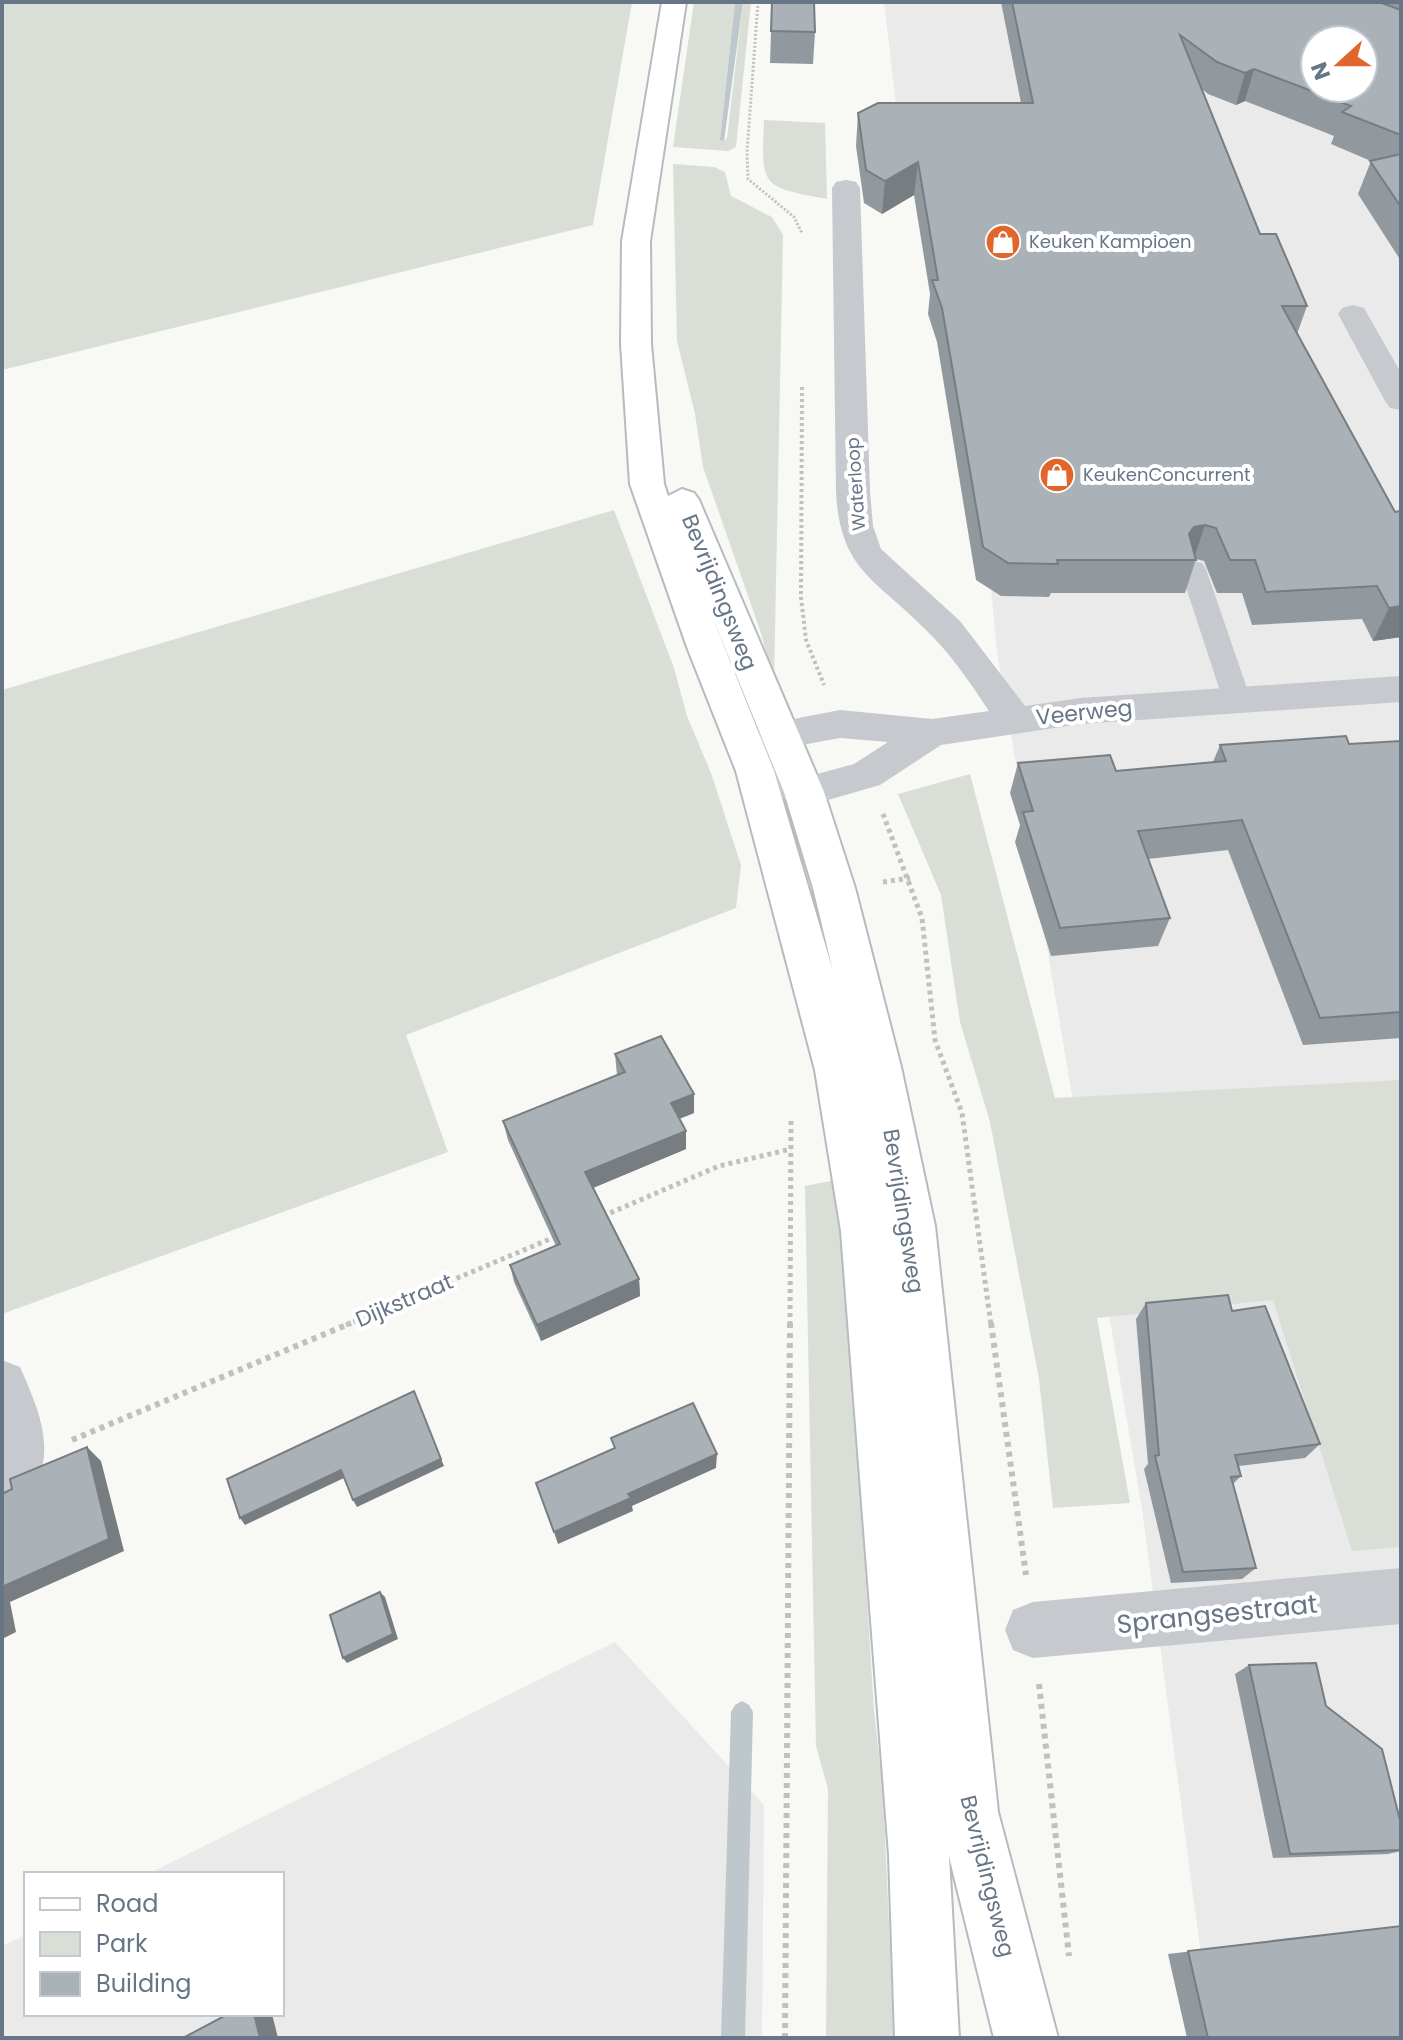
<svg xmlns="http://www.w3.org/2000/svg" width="1403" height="2040" font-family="Poppins,sans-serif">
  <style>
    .built { fill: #e9eae9 }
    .green { fill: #d9dfd6 }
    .water { fill: #bec7cc }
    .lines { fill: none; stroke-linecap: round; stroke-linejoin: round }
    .stream { fill: #bec7cc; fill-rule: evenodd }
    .secondary-casing { stroke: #b6bbc0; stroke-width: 4 }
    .path-far3 { stroke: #bec0c2; stroke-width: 3; stroke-dasharray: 2 2; stroke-linecap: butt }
    .path-far2 { stroke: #bec0c2; stroke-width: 4; stroke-dasharray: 3 3; stroke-linecap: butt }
    .path-far1 { stroke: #bec0c2; stroke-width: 5; stroke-dasharray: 4 4; stroke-linecap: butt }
    .path { stroke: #bec0c2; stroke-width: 6; stroke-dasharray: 5 5; stroke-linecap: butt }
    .service { fill: #c6c9cd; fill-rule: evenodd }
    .minor { fill: #c6c9cd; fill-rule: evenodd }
    .secondary { fill: #fff; fill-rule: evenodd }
    .wall { fill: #92999e }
    .shaded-wall { fill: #777d81 }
    .building { fill: #aab2b8; stroke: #777d81; stroke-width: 2; fill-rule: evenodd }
    .labels { text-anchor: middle; stroke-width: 8; stroke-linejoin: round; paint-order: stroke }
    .far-poi-label { font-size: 18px; fill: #677686; stroke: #fff; text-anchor: start }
    .far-street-label { font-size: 18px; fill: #677686; stroke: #fff }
    .street-label { font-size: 22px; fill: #677686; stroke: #fff }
    .near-street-label { font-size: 26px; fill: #677686; stroke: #fff }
  </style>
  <rect width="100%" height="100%" fill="#f8f8f5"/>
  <path class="built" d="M 884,2 L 1238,2 L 1315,40 L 1315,88 L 1363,88 L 1401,63 L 1401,2038 L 1212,2038 L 1142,1509 L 997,652 L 967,334 L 898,121 Z
    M 615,1642 L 764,1805 L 762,2038 L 2,2038 L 2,1946 L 26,1935 L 26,2014 L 282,2014 L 282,1874 L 148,1874 Z"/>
  <path class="green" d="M 2,2 L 632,2 L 593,225 L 2,370 Z
    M 694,2 L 735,2 L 720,140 L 724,141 L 727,138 L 743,2 L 751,2 L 736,147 L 728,151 L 673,147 Z
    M 764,120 L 825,123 L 827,199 C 761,187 761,187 764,120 Z
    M 673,164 L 714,167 L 725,172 L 731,196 L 772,217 L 783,235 L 774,681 L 761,633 L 703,467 L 695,414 L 677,341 Z
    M 614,510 L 674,668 L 687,716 L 711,773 L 741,865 L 736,908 L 406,1035 L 448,1152 L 2,1314 L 2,690 Z
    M 970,774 L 1055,1098 L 1401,1080 L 1401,1547 L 1352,1551 L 1273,1300 L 1097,1318 L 1130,1503 L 1053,1508 L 1039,1379 L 990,1122 L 960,1022 L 941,895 L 898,794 Z
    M 841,1179 L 874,1711 L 883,1789 L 894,2038 L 826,2038 L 828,1789 L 816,1746 L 805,1186 Z"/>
  <path class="water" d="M 735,2 L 743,2 L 724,141 L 720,140 Z"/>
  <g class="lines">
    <path class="stream" d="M 742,1701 L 749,1705 L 753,1712 L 745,2038 L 721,2038 L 731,1712 L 735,1705 Z"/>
    <defs>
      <path id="secondary" d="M 662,2 L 686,2 L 650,241 L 651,344 L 664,484 L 668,496 L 682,489 L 694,493 L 699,500 L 824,792 L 855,888 L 901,1067 L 935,1226 L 998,1812 L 1058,2038 L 994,2038 L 949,1856 L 959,2038 L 895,2038 L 889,1855 L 841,1231 L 815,1070 L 736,771 L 687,647 L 630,484 L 621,344 L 622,241 ZM 706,601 L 784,792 L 813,888 L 833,971 L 774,771 Z"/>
    </defs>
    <use href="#secondary" class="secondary-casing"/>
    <path class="path-far3" d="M 758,2 L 747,152 L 748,179 L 794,217 L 802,233"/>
    <path class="path-far2" d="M 802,387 L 801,597 L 806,640 L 824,685"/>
    <path class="path-far1" d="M 883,814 L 922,918 L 935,1040 L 962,1113 L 991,1325
      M 883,882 L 910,878
      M 603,1216 L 719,1166 L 791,1149
      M 346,1325 L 557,1236
      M 790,1325 L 791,1120"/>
    <path class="path" d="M 991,1323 L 1026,1575
      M 72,1440 L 351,1323
      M 1039,1684 L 1069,1956
      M 785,2038 L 790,1323"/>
    <path class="service" d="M 1193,561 L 1202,563 L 1206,569 L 1251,700 L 1247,707 L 1237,710 L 1227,707 L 1223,700 L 1180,569 L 1184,563 Z"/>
    <path class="minor" d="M 846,180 L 856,182 L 860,188 L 870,491 L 873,526 L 881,549 L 960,621 L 1025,706 L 1081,698 L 1401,676 L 1401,702 L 1081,724 L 941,745 L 880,785 L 804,807 L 741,781 L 736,771 L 764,726 L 778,722 L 840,710 L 932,719 L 989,711 C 970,682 950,653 925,629 C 875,578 840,571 836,491 L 832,188 L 836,182 ZM 840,738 L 888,742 L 854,764 L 806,777 L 779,765 L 791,747 Z
      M 1353,305 L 1364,308 L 1401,373 L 1401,410 L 1390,408 L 1385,401 L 1338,314 L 1342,308 Z
      M 2,1360 L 20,1367 C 36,1404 54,1441 38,1481 L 2,1496 Z
      M 1401,1568 L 1401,1624 L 1033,1658 L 1013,1650 L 1005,1630 L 1013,1610 L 1033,1602 Z"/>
    <use href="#secondary" class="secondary"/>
  </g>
  <path class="wall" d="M 772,2 L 815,32 L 813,64 L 770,63 Z
    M 1001,2 L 1401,2 L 1401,261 L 1358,194 L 1371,161 L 1331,144 L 1334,136 L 1245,101 L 1236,105 L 1208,94 L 1202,89 L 1260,234 L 1307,306 L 1297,334 L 1395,512 L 1401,511 L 1401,637 L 1373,641 L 1362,619 L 1252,625 L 1242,593 L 1217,593 L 1204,561 L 1196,559 L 1185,593 L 1051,593 L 1049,597 L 1001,596 L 976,580 L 937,342 L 928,314 L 930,294 L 914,195 L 882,214 L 864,203 L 856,146 L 858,113 L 1021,103 Z
    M 1401,741 L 1401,1038 L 1303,1045 L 1228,850 L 1148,859 L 1170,918 L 1158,946 L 1051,956 L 1015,842 L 1020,825 L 1010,793 L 1018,763 L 1116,771 L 1213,762 L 1220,745 L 1349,744 Z
    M 615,1054 L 694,1094 L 694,1113 L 679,1119 L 686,1149 L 593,1188 L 639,1279 L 640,1296 L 541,1341 L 514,1282 L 510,1265 L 556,1246 L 508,1140 L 503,1121 L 617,1075 Z
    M 1146,1303 L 1232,1311 L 1320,1444 L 1305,1458 L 1239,1466 L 1241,1476 L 1233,1484 L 1256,1568 L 1242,1579 L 1171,1583 L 1144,1469 L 1148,1464 L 1136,1319 Z
    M 1249,1665 L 1326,1706 L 1401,1824 L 1401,1851 L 1388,1854 L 1273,1858 L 1235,1674 Z
    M 1401,1926 L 1401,2038 L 1187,2038 L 1168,1954 Z"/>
  <path class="shaded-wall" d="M 1254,69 L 1245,101 L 1236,105 L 1245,73 Z
    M 918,162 L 914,195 L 882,214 L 885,181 Z
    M 1205,525 L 1194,558 L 1189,534 L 1194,527 Z
    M 1401,606 L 1401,637 L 1373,641 L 1389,608 Z
    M 694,1094 L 694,1113 L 671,1122 L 671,1103 Z
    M 686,1131 L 686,1149 L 588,1190 L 585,1172 Z
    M 639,1279 L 640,1296 L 541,1341 L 537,1325 Z
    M 414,1391 L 444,1466 L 357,1507 L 353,1500 Z
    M 87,1447 L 101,1461 L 124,1551 L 10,1602 L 16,1632 L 2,1639 L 2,1587 Z
    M 717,1454 L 716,1468 L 632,1506 L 633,1511 L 558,1544 L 554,1532 L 628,1494 Z
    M 341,1470 L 346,1477 L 245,1525 L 240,1518 Z
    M 380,1592 L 385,1597 L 398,1639 L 347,1663 L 343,1658 Z
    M 254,2014 L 272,2014 L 278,2038 L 260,2038 Z"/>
  <path class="building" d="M 772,2 L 814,2 L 815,32 L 771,31 Z
    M 1012,2 L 1379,2 L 1401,10 L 1401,135 L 1342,112 L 1351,106 L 1254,69 L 1245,73 L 1217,62 L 1180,35 L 1260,234 L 1276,234 L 1307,306 L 1282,306 L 1395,512 L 1401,511 L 1401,606 L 1389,608 L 1377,586 L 1266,592 L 1255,560 L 1230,560 L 1216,528 L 1205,525 L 1194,527 L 1189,534 L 1196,560 L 1057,560 L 1058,564 L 1008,563 L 983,547 L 942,308 L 932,280 L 938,280 L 918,162 L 885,181 L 866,170 L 858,113 L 878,103 L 1033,103 ZM 1315,40 L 1363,40 L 1363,88 L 1315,88 Z
    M 1401,154 L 1401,207 L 1370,161 Z
    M 1346,736 L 1349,744 L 1401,741 L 1401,1012 L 1320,1018 L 1242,820 L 1138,831 L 1170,918 L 1060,928 L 1023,812 L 1033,811 L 1018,763 L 1110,755 L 1116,771 L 1226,761 L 1220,745 Z
    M 661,1036 L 694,1094 L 671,1103 L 686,1131 L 585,1172 L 639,1279 L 537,1325 L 510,1265 L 560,1244 L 503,1121 L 625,1072 L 615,1054 Z
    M 1228,1295 L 1232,1311 L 1265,1306 L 1320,1444 L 1235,1455 L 1241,1476 L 1231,1477 L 1256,1568 L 1183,1572 L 1155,1456 L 1159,1455 L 1146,1303 Z
    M 414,1391 L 441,1459 L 353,1500 L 341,1470 L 240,1518 L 227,1479 Z
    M 693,1403 L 717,1454 L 628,1494 L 631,1498 L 554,1532 L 536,1483 L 615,1448 L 611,1438 Z
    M 87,1447 L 109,1539 L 2,1587 L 2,1494 L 12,1489 L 10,1479 Z
    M 380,1592 L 393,1634 L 343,1658 L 330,1615 Z
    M 1316,1663 L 1326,1706 L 1382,1749 L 1401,1824 L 1401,1850 L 1290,1854 L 1249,1665 Z
    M 1401,1926 L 1401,2038 L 1208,2038 L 1188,1951 Z
    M 228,2014 L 254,2014 L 260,2038 L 183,2038 Z"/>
  <defs>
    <symbol id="shop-disc" viewBox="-11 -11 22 22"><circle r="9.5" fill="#e1662c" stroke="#fff"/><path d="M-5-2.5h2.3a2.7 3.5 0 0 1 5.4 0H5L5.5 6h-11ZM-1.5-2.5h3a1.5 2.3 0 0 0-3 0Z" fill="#fff"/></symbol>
  </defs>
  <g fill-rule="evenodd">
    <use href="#shop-disc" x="983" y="222" width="40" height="40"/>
    <use href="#shop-disc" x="1037" y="455" width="40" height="40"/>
  </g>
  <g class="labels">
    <g class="far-poi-label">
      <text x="1029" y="248">Keuken Kampioen</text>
      <text x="1083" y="481">KeukenConcurrent</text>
    </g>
    <g class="far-street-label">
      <text transform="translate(856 484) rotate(-94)" y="6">Waterloop</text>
    </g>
    <g class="street-label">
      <text transform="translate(720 592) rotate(68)" y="8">Bevrijdingsweg</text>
      <text transform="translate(1084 712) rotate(-6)" y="8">Veerweg</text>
      <text transform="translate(904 1211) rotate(81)" y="8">Bevrijdingsweg</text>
      <text transform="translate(404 1300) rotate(-23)" y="8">Dijkstraat</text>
      <text transform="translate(988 1876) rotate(76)" y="8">Bevrijdingsweg</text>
    </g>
    <g class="near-street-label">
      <text transform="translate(1217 1614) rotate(-6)" y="9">Sprangsestraat</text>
    </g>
  </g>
  <rect width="1403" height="2040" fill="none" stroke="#677686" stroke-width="8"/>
  <rect x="24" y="1872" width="260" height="144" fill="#ffffff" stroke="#c2c8cf" stroke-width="2"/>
  <rect x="40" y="1898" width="40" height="12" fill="#ffffff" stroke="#c2c8cf" stroke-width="2"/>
  <text x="96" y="1912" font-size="24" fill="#677686">Road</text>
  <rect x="40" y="1932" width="40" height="24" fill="#d9dfd6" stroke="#c2c8cf" stroke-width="2"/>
  <text x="96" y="1952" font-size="24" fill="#677686">Park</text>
  <rect x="40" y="1972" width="40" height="24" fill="#aab2b8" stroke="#c2c8cf" stroke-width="2"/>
  <text x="96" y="1992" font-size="24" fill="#677686">Building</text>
  <g transform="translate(1339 64) rotate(249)"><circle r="38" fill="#ffffff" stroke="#c2c8cf" stroke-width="2"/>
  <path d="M0-6L14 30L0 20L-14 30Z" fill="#e1662c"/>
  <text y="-12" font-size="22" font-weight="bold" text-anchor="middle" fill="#677686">N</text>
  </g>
</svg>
